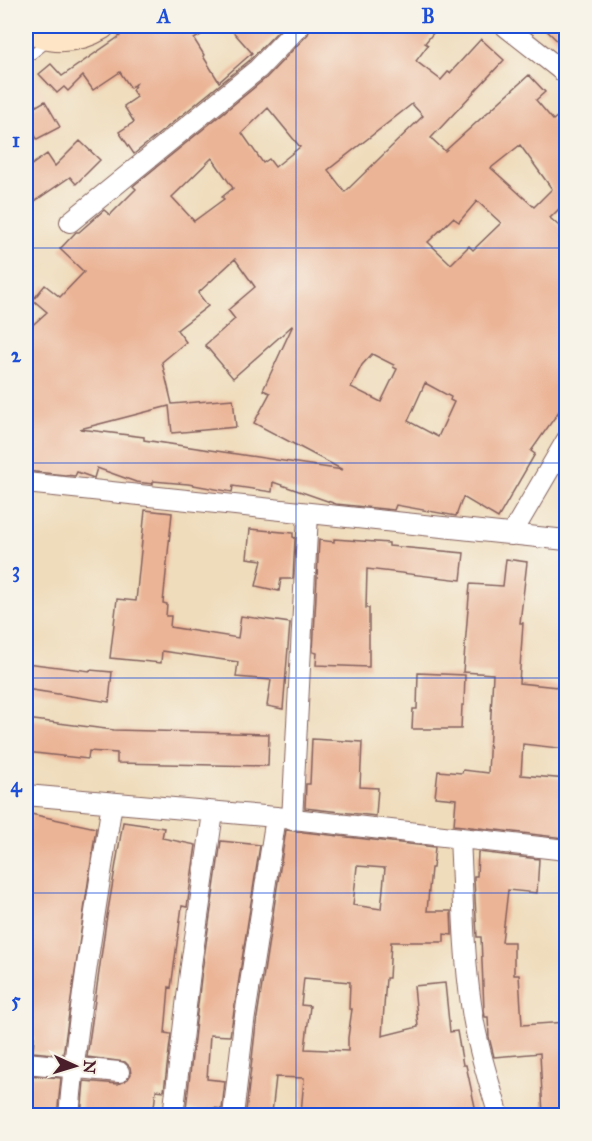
<svg xmlns="http://www.w3.org/2000/svg" width="592" height="1141" font-family="'IM FELL Great Primer',serif">
  <style>
    .built { fill: #f2d5bd }
    .building { fill: #ebb496; fill-rule: evenodd }
    .lines { fill: none; stroke-linecap: round; stroke-linejoin: round }
    .lane-casing { stroke: #84615d; stroke-width: 11 }
    .street-casing { stroke: #84615d; stroke-width: 22 }
    .secondary-casing { stroke: #84615d; stroke-width: 29 }
    .lane { stroke: #fff; stroke-width: 9 }
    .street { stroke: #fff; stroke-width: 20 }
    .secondary { stroke: #fde5c5; stroke-width: 27 }
    .grid { fill: none; stroke: #1d4ed8; stroke-width: 1.5; stroke-opacity: 0.55 }
    .neatline { fill: none; stroke: #1d4ed8; stroke-width: 2 }
    .grid-label { font-size: 20px; text-anchor: middle; font-weight: bold; fill: #1d4ed8 }
  </style>
  <rect width="100%" height="100%" fill="#f7f3e8"/>
  <filter id="ink" filterUnits="userSpaceOnUse"><feTurbulence type="fractalNoise" baseFrequency=".0167" numOctaves="2"/><feDisplacementMap in="SourceGraphic" scale="12" xChannelSelector="R" yChannelSelector="G"/><feConvolveMatrix kernelMatrix="1 2 1 2 8 2 1 2 1" color-interpolation-filters="sRGB"/></filter>
  <filter id="wash" filterUnits="userSpaceOnUse"><feTurbulence type="fractalNoise" baseFrequency=".008" numOctaves="4" result="noise"/><feDisplacementMap in="SourceGraphic" scale="24" xChannelSelector="R" yChannelSelector="G"/><feGaussianBlur stdDeviation="1.35" result="paint"/><feColorMatrix in="noise" values="0 0 0 0 0 0 0 0 0 0 0 0 0 0 0 0 0 1.4 0 .05"/><feComposite in="paint" operator="in"/></filter>
  <g filter="url(#wash)">
    <rect width="100%" height="100%" fill="#efdcbb"/>
    <path class="built" d="M 32,71 L 63,128 L 26,149 L 26,75 Z"/>
    <g id="blocks">
      <path class="building" d="M 125,26 L 216,26 L 194,39 L 204,55 L 203,56 L 219,82 L 252,53 L 228,26 L 283,26 L 250,60 L 134,154 L 119,132 L 134,122 L 124,106 L 137,97 L 132,90 L 136,84 L 130,87 L 120,72 L 93,90 L 83,76 L 68,91 L 64,87 L 57,93 L 39,74 L 51,64 L 62,76 L 120,36 L 117,31 Z
        M 311,26 L 439,26 L 425,43 L 428,45 L 416,61 L 441,80 L 448,72 L 450,73 L 481,39 L 504,60 L 431,138 L 445,151 L 529,75 L 545,92 L 536,100 L 553,120 L 567,109 L 567,209 L 563,205 L 550,218 L 567,233 L 567,400 L 531,451 L 535,454 L 498,518 L 463,497 L 456,516 L 396,505 L 394,510 L 336,504 L 273,482 L 272,492 L 233,486 L 232,492 L 188,484 L 153,481 L 153,484 L 136,482 L 97,468 L 94,478 L 77,472 L 75,476 L 26,471 L 26,331 L 47,312 L 33,300 L 45,285 L 60,297 L 84,272 L 60,249 L 76,232 L 79,232 L 104,210 L 110,215 L 136,189 L 133,186 L 266,78 L 308,34 ZM 412,104 L 423,116 L 345,192 L 328,170 ZM 268,108 L 300,147 L 275,167 L 269,159 L 263,163 L 242,133 ZM 520,145 L 552,189 L 534,207 L 491,168 ZM 212,158 L 233,188 L 222,197 L 224,199 L 194,221 L 172,197 ZM 477,201 L 501,223 L 473,250 L 469,246 L 451,264 L 428,242 L 453,218 L 459,222 ZM 235,259 L 255,287 L 228,310 L 235,319 L 205,345 L 233,378 L 293,325 L 263,390 L 270,393 L 254,423 L 343,470 L 144,440 L 144,437 L 80,429 L 169,406 L 172,433 L 236,427 L 233,399 L 172,404 L 162,362 L 186,342 L 177,330 L 208,306 L 198,293 ZM 372,354 L 394,365 L 393,367 L 397,369 L 381,402 L 351,387 L 362,365 ZM 425,383 L 451,397 L 450,400 L 454,402 L 438,437 L 408,421 Z
        M 542,26 L 567,26 L 567,50 Z
        M 45,101 L 60,127 L 37,139 L 32,129 L 26,133 L 26,112 Z
        M 80,141 L 100,160 L 76,184 L 70,177 L 26,207 L 26,169 L 47,154 L 55,166 Z
        M 145,510 L 172,513 L 163,603 L 167,604 L 166,616 L 171,616 L 170,627 L 238,638 L 241,616 L 290,623 L 283,709 L 267,706 L 271,680 L 236,677 L 238,662 L 162,651 L 161,663 L 110,658 L 117,599 L 136,601 Z
        M 250,529 L 293,533 L 293,537 L 295,538 L 293,579 L 281,579 L 279,591 L 256,586 L 262,560 L 247,558 Z
        M 334,539 L 389,543 L 389,546 L 464,553 L 461,580 L 367,569 L 366,608 L 369,608 L 369,667 L 316,665 L 317,653 L 313,652 L 319,540 L 334,542 Z
        M 506,559 L 527,562 L 520,623 L 523,623 L 519,683 L 567,688 L 567,749 L 523,744 L 521,775 L 567,779 L 564,838 L 454,825 L 456,799 L 435,797 L 438,771 L 462,773 L 463,770 L 488,773 L 493,674 L 463,672 L 470,584 L 503,586 Z
        M 26,663 L 90,671 L 90,670 L 112,672 L 109,702 L 26,689 Z
        M 418,673 L 465,675 L 464,705 L 462,705 L 461,729 L 412,729 L 413,709 L 417,709 Z
        M 26,719 L 114,730 L 269,734 L 268,766 L 117,763 L 117,753 L 89,751 L 88,759 L 26,752 Z
        M 312,739 L 362,742 L 360,787 L 378,788 L 376,816 L 305,808 L 306,784 L 310,784 Z
        M 31,814 L 96,828 L 63,1055 L 33,1052 L 34,1037 L 26,1036 L 26,843 Z
        M 123,822 L 164,828 L 162,838 L 196,845 L 187,907 L 182,906 L 171,988 L 169,987 L 165,1033 L 171,1034 L 164,1091 L 156,1090 L 153,1116 L 81,1116 L 84,1081 L 118,1084 L 128,1079 L 131,1074 L 130,1067 L 125,1062 L 87,1057 L 106,922 Z
        M 286,830 L 435,847 L 433,868 L 431,868 L 427,911 L 451,911 L 452,935 L 444,934 L 444,942 L 391,942 L 389,978 L 386,978 L 382,1036 L 418,1027 L 414,986 L 445,983 L 450,1032 L 457,1031 L 463,1065 L 466,1065 L 477,1116 L 301,1114 L 304,1078 L 276,1077 L 272,1113 L 246,1111 L 256,1024 ZM 357,866 L 385,868 L 381,909 L 353,905 ZM 304,978 L 350,982 L 349,1009 L 352,1009 L 348,1038 L 348,1051 L 305,1049 L 310,1006 L 301,1005 Z
        M 221,841 L 260,845 L 230,1036 L 210,1035 L 207,1079 L 225,1081 L 222,1109 L 214,1108 L 214,1112 L 186,1109 L 201,978 Z
        M 478,852 L 539,859 L 537,893 L 508,890 L 502,942 L 514,942 L 514,975 L 519,975 L 522,1025 L 567,1022 L 567,1116 L 543,1116 L 540,1053 L 494,1057 L 489,1037 L 488,1017 L 485,1017 L 484,1010 L 481,937 L 477,937 L 474,879 L 474,876 L 477,876 Z
        M 28,1075 L 61,1078 L 57,1116 L 26,1116 Z"/>
    </g>
  </g>
  <g filter="url(#ink)">
    <use href="#blocks" fill-opacity="0" stroke="#84615d" stroke-width="1.5"/>
    <g class="lines">
      <defs>
        <path id="lane" d="M 26,59 L 49,41"/>
        <path id="street" d="M 505,26 L 566,74
          M 70,222 L 258,69 L 299,26
          M 26,483 L 566,540
          M 511,535 L 566,441
          M 26,795 L 276,817 L 566,850
          M 292,820 L 308,514
          M 460,838 C 463,893 463,949 471,1004 C 476,1042 488,1079 499,1116
          M 26,1063 L 119,1072
          M 69,1116 C 78,1011 96,907 112,803
          M 173,1116 L 190,972 L 213,813
          M 233,1116 L 244,1022 L 276,817"/>
        <path id="secondary" d="M 26,26 C 48,43 78,40 101,26"/>
      </defs>
      <use href="#lane" class="lane-casing"/>
      <use href="#street" class="street-casing"/>
      <use href="#secondary" class="secondary-casing"/>
      <use href="#lane" class="lane"/>
      <use href="#street" class="street"/>
      <use href="#secondary" class="secondary"/>
    </g>
  </g>
  <path class="grid" d="M 296,26 L 296,1116M 26,248 L 566,248M 26,463 L 566,463M 26,678 L 566,678M 26,893 L 566,893"/>
  <rect width="592" height="1141" fill="none" stroke="#f7f3e8" stroke-width="66"/>
  <g transform="translate(75 1066) rotate(94)" stroke="#f7f3e8" stroke-width="4.5" paint-order="stroke">
  <path d="M0-4.5L10 22L0 15L-10 22Z" fill="#4a1f2b"/>
  <text y="-9" font-size="16" font-weight="bold" text-anchor="middle" fill="#4a1f2b">N</text>
  </g>
  <rect x="33" y="33" width="526" height="1075" class="neatline"/>
  <g class="grid-label">
    <text x="164" y="23">A</text>
    <text x="428" y="23">B</text>
    <text x="16" y="147">1</text>
    <text x="16" y="362">2</text>
    <text x="16" y="577">3</text>
    <text x="16" y="792">4</text>
    <text x="16" y="1007">5</text>
  </g>
</svg>
